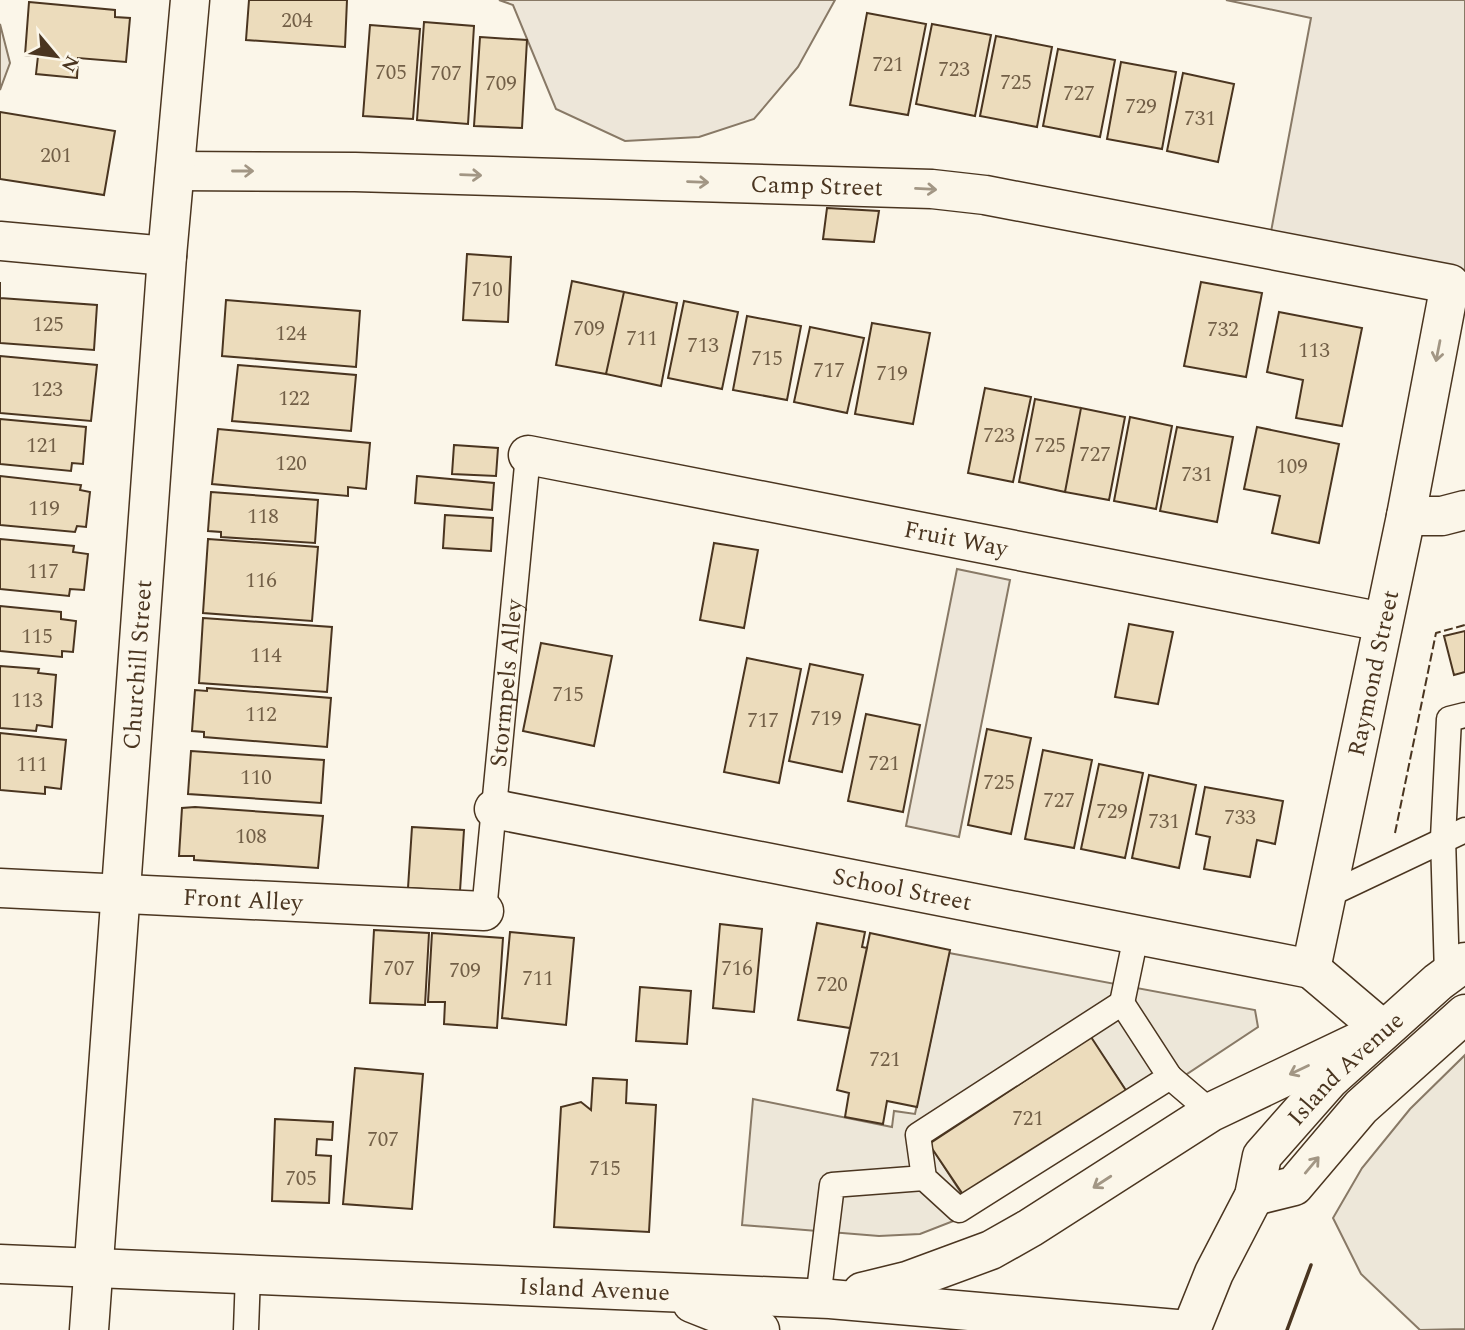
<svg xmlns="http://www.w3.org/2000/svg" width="1465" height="1330" font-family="Spectral,serif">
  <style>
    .green { fill: #ede6d9; stroke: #887966; stroke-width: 2 }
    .parking { fill: #ede7d9; stroke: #887966; stroke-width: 2 }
    .building { fill: #ecdcbc; stroke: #4a3520; stroke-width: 2 }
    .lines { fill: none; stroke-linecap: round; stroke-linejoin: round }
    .lane-casing { stroke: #4a3520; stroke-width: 27 }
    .street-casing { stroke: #4a3520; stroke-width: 41 }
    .primary-casing { stroke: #4a3520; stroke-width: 41 }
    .lane { stroke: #fbf6e9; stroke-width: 24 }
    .street { stroke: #fbf6e9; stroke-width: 38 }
    .primary { stroke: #fbf6e9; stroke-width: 38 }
    .fence { stroke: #4a3520; stroke-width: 2; stroke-dasharray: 9 3.5; stroke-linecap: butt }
    .wall { stroke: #4a3520; stroke-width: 3.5 }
    .oneway { stroke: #a29684 }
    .labels { text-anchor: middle; stroke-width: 5; stroke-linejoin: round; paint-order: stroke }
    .number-label { font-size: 21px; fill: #725f47 }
    .street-label { font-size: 24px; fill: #4a3520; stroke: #fbf6e9 }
  </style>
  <rect width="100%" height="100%" fill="#fbf6e9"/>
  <path class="green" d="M 499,0 L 835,0 L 798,67 L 754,119 L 699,137 L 625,141 L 556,109 L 513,5 Z
    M 1226,0 L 1465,0 L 1465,273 L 1270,237 L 1311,18 Z
    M 0,24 L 10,63 L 0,90 Z
    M 957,569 L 1010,580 L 959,837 L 906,826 Z"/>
  <path class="parking" d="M 949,953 L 1255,1010 L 1258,1027 L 1137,1107 L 1090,1037 L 929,1143 L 974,1213 L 920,1234 L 879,1236 L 742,1225 L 753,1099 L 892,1127 L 894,1111 L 915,1114 Z
    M 1465,1055 L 1465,1329 L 1420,1330 L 1361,1274 L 1333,1218 L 1362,1168 L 1410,1109 Z"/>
  <path class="building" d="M 249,0 L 347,0 L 345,47 L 246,40 Z
    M 29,2 L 115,10 L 115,17 L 130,18 L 126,62 L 78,58 L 77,78 L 36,74 L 38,56 L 25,55 Z
    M 867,13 L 926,24 L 908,115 L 850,105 Z
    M 424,22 L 474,26 L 468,124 L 417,120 Z
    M 932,24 L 991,35 L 975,116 L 916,104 Z
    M 370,25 L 420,29 L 413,119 L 363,116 Z
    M 996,36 L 1052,47 L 1037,127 L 980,116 Z
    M 480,37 L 527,40 L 522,128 L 474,126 Z
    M 1058,49 L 1115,60 L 1100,137 L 1043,126 Z
    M 1121,62 L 1176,72 L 1162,149 L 1107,139 Z
    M 1183,73 L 1234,84 L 1218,162 L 1167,151 Z
    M 0,112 L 115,131 L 104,195 L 0,179 Z
    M 827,208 L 879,211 L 874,242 L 823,239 Z
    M 467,254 L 511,257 L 508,322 L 463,320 Z
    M 572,281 L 624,292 L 606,374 L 556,365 Z
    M 0,282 L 0,298 L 97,305 L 94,350 L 0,343 Z
    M 1201,282 L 1262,293 L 1246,377 L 1184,366 Z
    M 624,292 L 677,303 L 661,386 L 606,374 Z
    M 226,300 L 360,311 L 356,367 L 222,356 Z
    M 684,301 L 738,312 L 722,389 L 668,378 Z
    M 1279,312 L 1362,328 L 1342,426 L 1296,418 L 1303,380 L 1267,372 Z
    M 747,316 L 801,326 L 787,400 L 733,390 Z
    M 872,323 L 930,333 L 913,424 L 855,414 Z
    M 810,327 L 864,338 L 847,413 L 794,402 Z
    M 0,356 L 97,365 L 91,421 L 0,413 Z
    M 238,365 L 356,375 L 351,431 L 232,421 Z
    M 985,388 L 1031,397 L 1013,482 L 968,473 Z
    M 1035,399 L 1081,408 L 1065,492 L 1019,482 Z
    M 1081,408 L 1125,417 L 1109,500 L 1065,492 Z
    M 1130,417 L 1172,426 L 1156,509 L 1114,501 Z
    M 0,419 L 86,427 L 83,464 L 72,463 L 71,471 L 0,464 Z
    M 1177,427 L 1233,437 L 1217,522 L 1160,511 Z
    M 1257,427 L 1339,444 L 1319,543 L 1272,533 L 1280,496 L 1244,489 Z
    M 218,429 L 370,443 L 366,489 L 348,487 L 348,496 L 212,484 Z
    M 454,445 L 498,448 L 496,476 L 452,474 Z
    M 0,476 L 81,485 L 80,490 L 90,492 L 86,527 L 77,526 L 75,532 L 0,525 Z
    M 417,476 L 494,483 L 492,510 L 415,503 Z
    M 211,492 L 318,500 L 315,543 L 221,537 L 221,532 L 208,531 Z
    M 445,515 L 493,518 L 491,551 L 443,548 Z
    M 0,539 L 74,546 L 73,552 L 88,554 L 84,590 L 70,589 L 69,596 L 0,589 Z
    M 208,539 L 318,547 L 312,621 L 203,613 Z
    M 714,543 L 758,550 L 744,628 L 700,620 Z
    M 0,606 L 61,612 L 61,619 L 76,621 L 73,652 L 62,651 L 62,657 L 0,651 Z
    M 203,618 L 332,627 L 327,692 L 199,683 Z
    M 1129,624 L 1173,632 L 1158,704 L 1115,697 Z
    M 1465,631 L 1465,672 L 1454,675 L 1444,636 Z
    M 541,643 L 612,656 L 594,746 L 523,731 Z
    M 747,658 L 801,669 L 779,783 L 724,772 Z
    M 810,664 L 863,675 L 842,772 L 789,761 Z
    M 0,666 L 39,669 L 38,673 L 56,675 L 52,727 L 37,725 L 36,731 L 0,728 Z
    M 207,688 L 331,698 L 327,747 L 204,737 L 204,732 L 192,731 L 195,690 L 207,691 Z
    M 866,714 L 920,725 L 903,812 L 848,801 Z
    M 987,729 L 1031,738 L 1011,834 L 968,825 Z
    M 0,733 L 66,740 L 61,789 L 45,787 L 45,794 L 0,790 Z
    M 1043,750 L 1092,760 L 1074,848 L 1025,839 Z
    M 191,751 L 324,760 L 321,803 L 188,794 Z
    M 1099,764 L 1143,773 L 1125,858 L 1081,849 Z
    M 1149,775 L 1196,785 L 1179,868 L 1132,858 Z
    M 1205,787 L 1283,801 L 1275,844 L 1257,840 L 1250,877 L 1204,869 L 1210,837 L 1196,834 Z
    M 195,807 L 323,816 L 318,868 L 194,860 L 194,856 L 179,856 L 182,808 Z
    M 412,827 L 464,830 L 460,891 L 408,888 Z
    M 817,923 L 865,932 L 862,947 L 867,948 L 850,1028 L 798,1020 Z
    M 720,924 L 762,929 L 754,1012 L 713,1008 Z
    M 374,930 L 429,933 L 425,1005 L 370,1003 Z
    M 510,932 L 574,938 L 566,1025 L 502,1018 Z
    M 432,933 L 503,938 L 497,1028 L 444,1024 L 445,1002 L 428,1002 Z
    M 870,933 L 950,950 L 917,1107 L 887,1101 L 883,1124 L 845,1117 L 849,1093 L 837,1090 Z
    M 640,987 L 691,991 L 687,1044 L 636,1041 Z
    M 1091,1037 L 1127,1092 L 966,1199 L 929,1144 Z
    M 355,1068 L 423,1074 L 412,1209 L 343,1204 Z
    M 593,1078 L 627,1080 L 626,1103 L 656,1105 L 649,1232 L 554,1227 L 561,1107 L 581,1102 L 591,1110 Z
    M 275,1119 L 333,1122 L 332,1140 L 317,1139 L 316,1155 L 331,1156 L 329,1203 L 272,1201 Z"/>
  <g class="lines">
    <defs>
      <g id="lane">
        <path d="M 1326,896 L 1465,830"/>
        <path id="s1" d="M 484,911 L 528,455"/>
        <path d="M 1447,975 L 1443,838 L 1449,719 L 1465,715"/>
        <path d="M 1122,1003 L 1136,936"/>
        <path d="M 1170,1077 L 1211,1112"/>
        <path d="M 818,1299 L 832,1185 L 924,1178 L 959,1210 L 1170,1077 L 1122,1003 L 918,1135 L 924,1178"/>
        <path d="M 246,1330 L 248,1274"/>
      </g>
      <g id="street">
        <path id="s2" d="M 175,171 L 355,172 L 932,189 L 985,195 L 1450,284 L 1406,516 L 1311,969"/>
        <path d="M 0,241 L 167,256"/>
        <path id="s3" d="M 528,455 L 1383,622"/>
        <path d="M 1406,516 L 1442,516 L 1465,510"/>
        <path id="s4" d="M 494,809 L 1311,969"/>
        <path id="s5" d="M 0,888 L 484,911"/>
        <path d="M 1311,969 L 1383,1030"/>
        <path id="s6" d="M 89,1330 L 167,256 L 190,0"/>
      </g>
      <g id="primary">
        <path d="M 1254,1196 L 1294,1186 L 1361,1107 L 1465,1014"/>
        <path id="s7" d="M 0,1264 L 830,1299 L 1188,1330"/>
        <path d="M 862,1292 L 907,1281 L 991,1250 L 1030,1228 L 1211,1112 L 1383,1030"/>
        <path d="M 692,1303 L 760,1330"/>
        <path id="s8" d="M 1191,1330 L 1214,1273 L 1254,1196 L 1262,1156 L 1330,1079 L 1438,982 L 1465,962"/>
      </g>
    </defs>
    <use href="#lane" class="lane-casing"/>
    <use href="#street" class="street-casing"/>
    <use href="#primary" class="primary-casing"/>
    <use href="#lane" class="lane"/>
    <use href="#street" class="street"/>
    <use href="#primary" class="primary"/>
    <path class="fence" d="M 1395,833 L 1436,633 L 1465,625"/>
    <path class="wall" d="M 1287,1330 L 1311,1265"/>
  </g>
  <defs><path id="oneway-shaft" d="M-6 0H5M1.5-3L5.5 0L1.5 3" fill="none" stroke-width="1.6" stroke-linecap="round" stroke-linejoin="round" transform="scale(1.75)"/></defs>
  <g class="oneway">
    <use href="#oneway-shaft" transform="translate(243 171)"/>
    <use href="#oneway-shaft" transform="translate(471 175) rotate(2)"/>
    <use href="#oneway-shaft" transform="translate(698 182) rotate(2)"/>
    <use href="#oneway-shaft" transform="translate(926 189) rotate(3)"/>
    <use href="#oneway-shaft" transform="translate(1438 351) rotate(101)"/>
    <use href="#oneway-shaft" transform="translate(1299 1070) rotate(155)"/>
    <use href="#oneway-shaft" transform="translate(1312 1165) rotate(-50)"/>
    <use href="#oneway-shaft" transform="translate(1102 1182) rotate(147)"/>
  </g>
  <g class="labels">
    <g class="number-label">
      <text x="297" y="27">204</text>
      <text x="888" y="71">721</text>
      <text x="954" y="76">723</text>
      <text x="391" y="79">705</text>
      <text x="446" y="80">707</text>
      <text x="1016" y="89">725</text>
      <text x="501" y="90">709</text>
      <text x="1079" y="100">727</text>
      <text x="1141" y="113">729</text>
      <text x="1200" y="125">731</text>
      <text x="56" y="162">201</text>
      <text x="487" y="296">710</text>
      <text x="48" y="331">125</text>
      <text x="589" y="335">709</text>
      <text x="1223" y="336">732</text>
      <text x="291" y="340">124</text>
      <text x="642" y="345">711</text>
      <text x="703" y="352">713</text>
      <text x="1314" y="357">113</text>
      <text x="767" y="365">715</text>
      <text x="829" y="377">717</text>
      <text x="892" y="380">719</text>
      <text x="47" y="396">123</text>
      <text x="294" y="405">122</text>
      <text x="999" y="442">723</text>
      <text x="42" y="452">121</text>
      <text x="1050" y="452">725</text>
      <text x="1095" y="461">727</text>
      <text x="291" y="470">120</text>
      <text x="1292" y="473">109</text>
      <text x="1197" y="481">731</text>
      <text x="44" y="515">119</text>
      <text x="263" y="523">118</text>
      <text x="43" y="578">117</text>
      <text x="261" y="587">116</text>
      <text x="37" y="643">115</text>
      <text x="266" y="662">114</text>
      <text x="568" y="701">715</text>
      <text x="27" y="707">113</text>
      <text x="261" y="721">112</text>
      <text x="826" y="725">719</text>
      <text x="763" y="727">717</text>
      <text x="884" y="770">721</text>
      <text x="32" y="771">111</text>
      <text x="256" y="784">110</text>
      <text x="999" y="789">725</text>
      <text x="1059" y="807">727</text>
      <text x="1112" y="818">729</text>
      <text x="1240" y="824">733</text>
      <text x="1164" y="828">731</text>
      <text x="251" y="843">108</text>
      <text x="399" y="975">707</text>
      <text x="737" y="975">716</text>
      <text x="465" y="977">709</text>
      <text x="538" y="985">711</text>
      <text x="832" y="991">720</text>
      <text x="885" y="1066">721</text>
      <text x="1028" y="1125">721</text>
      <text x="383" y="1146">707</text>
      <text x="605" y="1175">715</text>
      <text x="301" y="1185">705</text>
    </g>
    <g class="street-label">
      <text dy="8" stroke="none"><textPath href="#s2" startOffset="642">Camp Street</textPath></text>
      <text dy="8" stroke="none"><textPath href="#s3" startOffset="436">Fruit Way</textPath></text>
      <text dy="8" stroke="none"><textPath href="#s6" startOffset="667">Churchill Street</textPath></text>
      <text transform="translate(1373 673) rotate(-78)" y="8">Raymond Street</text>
      <text dy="8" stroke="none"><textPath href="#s1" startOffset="229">Stormpels Alley</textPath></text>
      <text dy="8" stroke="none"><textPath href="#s4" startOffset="416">School Street</textPath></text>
      <text dy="8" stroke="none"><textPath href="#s5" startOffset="243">Front Alley</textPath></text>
      <text dy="8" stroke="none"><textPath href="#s8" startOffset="310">Island Avenue</textPath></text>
      <text dy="8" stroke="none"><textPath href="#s7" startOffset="595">Island Avenue</textPath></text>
    </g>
  </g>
  <g transform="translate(56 56) rotate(119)" stroke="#fbf6e9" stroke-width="5" paint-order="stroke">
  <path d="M0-5L12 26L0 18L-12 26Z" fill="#4a3520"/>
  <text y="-10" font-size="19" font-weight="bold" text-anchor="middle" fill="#4a3520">N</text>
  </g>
</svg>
